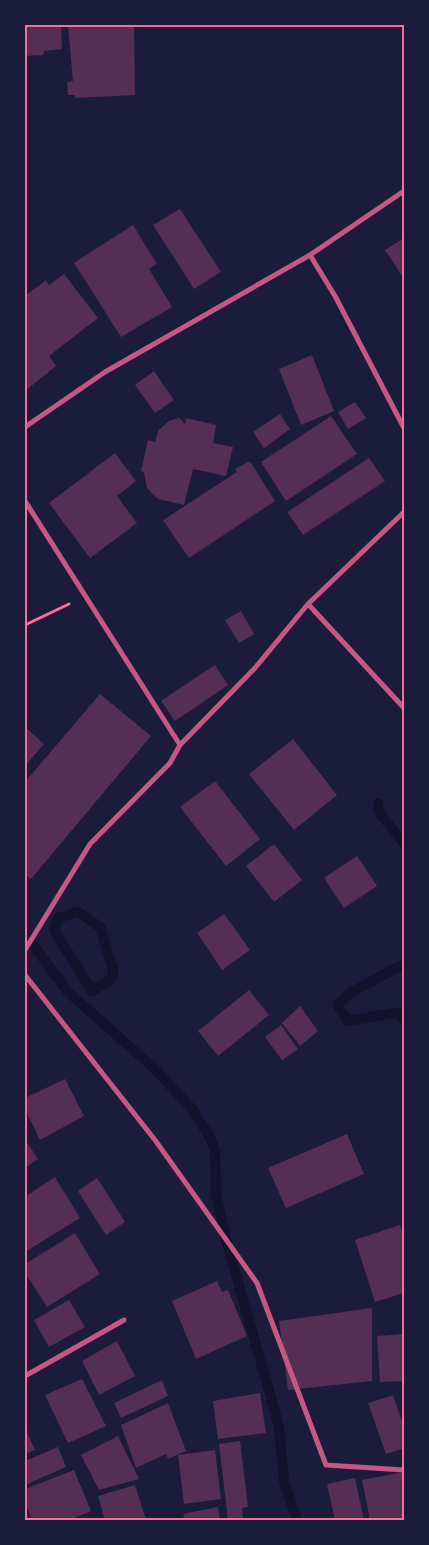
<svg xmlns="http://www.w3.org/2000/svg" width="429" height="1545" font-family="Lora,serif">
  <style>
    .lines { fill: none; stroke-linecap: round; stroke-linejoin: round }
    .stream { stroke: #12122b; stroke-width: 10 }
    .building { fill: #542f53 }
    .path { stroke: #ff6b9d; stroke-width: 3 }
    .minor { stroke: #c65784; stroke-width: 5 }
    .neatline { fill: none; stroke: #ff6b9d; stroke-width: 2 }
  </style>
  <rect width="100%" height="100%" fill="#1b1b3a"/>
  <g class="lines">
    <path class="stream" d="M 378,803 L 379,812 L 404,844
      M 78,912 L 100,927 L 114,973 L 110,980 L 92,991 L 54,930 L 58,918 Z
      M 25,934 L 68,992 L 155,1069 L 192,1109 L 211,1139 L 215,1151 L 216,1194 L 226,1240 L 279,1426 L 284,1481 L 297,1520
      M 404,964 L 350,993 L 337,1005 L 348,1021 L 393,1013 L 398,1013 L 404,1020"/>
  </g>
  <path class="building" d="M 25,25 L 61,25 L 62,49 L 44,51 L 43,55 L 25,56 Z
    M 68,25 L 137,25 L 134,27 L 135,95 L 75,98 L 75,95 L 68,95 L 67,82 L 73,81 Z
    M 180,209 L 221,272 L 194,289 L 153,225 Z
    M 133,225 L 157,264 L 149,269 L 172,307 L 121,337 L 74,263 Z
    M 404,238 L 404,279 L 385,250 Z
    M 64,274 L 98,318 L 49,356 L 56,366 L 25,391 L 25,296 L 46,280 L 49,285 Z
    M 312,355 L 334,411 L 301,425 L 279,369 Z
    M 154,371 L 174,400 L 155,413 L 135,385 Z
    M 355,402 L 366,418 L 348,429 L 338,412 Z
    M 280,414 L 290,429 L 264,448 L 253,432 Z
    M 331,416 L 357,454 L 286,501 L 261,462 Z
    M 179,418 L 185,424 L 186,418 L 216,425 L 213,443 L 233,447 L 226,476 L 193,469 L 184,505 L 158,499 L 147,488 L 144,472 L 141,471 L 148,440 L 155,442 L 158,431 L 169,421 Z
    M 115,453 L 136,481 L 117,496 L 137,523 L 90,558 L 49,503 Z
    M 369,458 L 385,481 L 303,535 L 287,512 Z
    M 250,461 L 275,501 L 189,558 L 163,520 L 237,472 L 235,469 Z
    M 241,611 L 254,634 L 239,643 L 225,620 Z
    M 215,665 L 228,685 L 175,721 L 161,701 Z
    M 100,694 L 151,736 L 31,879 L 25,874 L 25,782 Z
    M 25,727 L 44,744 L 25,766 Z
    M 293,739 L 337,795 L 294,830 L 249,774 Z
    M 215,781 L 260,839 L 226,866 L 180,807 Z
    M 274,844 L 302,880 L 274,902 L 246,866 Z
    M 357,856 L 377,886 L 344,908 L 324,878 Z
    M 224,914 L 250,950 L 222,970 L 197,933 Z
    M 249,990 L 269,1015 L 218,1056 L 198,1031 Z
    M 300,1006 L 318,1031 L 300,1046 L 282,1023 Z
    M 281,1025 L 298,1049 L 282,1060 L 265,1037 Z
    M 65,1079 L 84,1116 L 40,1140 L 25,1109 L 25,1098 Z
    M 347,1134 L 364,1174 L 286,1208 L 268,1168 Z
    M 25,1140 L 38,1159 L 25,1168 Z
    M 55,1177 L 80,1218 L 25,1252 L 25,1197 Z
    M 97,1178 L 125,1222 L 106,1235 L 78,1191 Z
    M 400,1225 L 404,1239 L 404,1293 L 375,1302 L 355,1240 Z
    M 75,1233 L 100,1274 L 47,1307 L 25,1272 L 25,1264 Z
    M 217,1281 L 222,1292 L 228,1290 L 247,1336 L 196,1359 L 172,1301 Z
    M 69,1300 L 85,1327 L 49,1347 L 34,1320 Z
    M 372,1308 L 372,1381 L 288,1390 L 279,1321 Z
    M 404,1334 L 404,1381 L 380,1382 L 377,1336 Z
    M 117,1341 L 135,1376 L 99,1395 L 82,1361 Z
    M 82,1379 L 106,1426 L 68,1443 L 45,1395 Z
    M 162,1380 L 168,1396 L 121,1418 L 114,1403 Z
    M 260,1393 L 266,1433 L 218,1439 L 213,1401 Z
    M 393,1395 L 404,1427 L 404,1448 L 386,1454 L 368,1403 Z
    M 168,1403 L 186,1451 L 168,1459 L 166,1454 L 136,1468 L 121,1425 Z
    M 25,1428 L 35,1450 L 25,1454 Z
    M 118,1436 L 139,1479 L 99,1490 L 81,1455 Z
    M 240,1441 L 248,1507 L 242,1508 L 243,1520 L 228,1520 L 219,1444 Z
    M 58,1447 L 66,1467 L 25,1485 L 25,1461 Z
    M 215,1450 L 221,1499 L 184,1504 L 178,1455 Z
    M 74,1470 L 91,1511 L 69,1520 L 32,1520 L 25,1502 L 25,1489 Z
    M 404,1472 L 404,1520 L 370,1520 L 362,1480 Z
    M 355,1478 L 364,1520 L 335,1520 L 327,1484 Z
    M 135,1485 L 146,1520 L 105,1520 L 98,1496 Z
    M 218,1507 L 220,1520 L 185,1520 L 183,1514 Z"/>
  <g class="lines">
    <path class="path" d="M 25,625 L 69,604"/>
    <path class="minor" d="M 310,255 L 404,191
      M 25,427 L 105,372 L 310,255 L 335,296 L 404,428
      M 25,501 L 180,745
      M 308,604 L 404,708
      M 25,950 L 90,844 L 170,763 L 180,745 L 255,668 L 308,604 L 404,512
      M 25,975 L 155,1140 L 257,1283 L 326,1465 L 404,1470
      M 25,1376 L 124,1320"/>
  </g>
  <rect width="429" height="1545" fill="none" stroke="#1b1b3a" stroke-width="52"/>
  <rect x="26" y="26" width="377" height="1493" class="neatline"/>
</svg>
